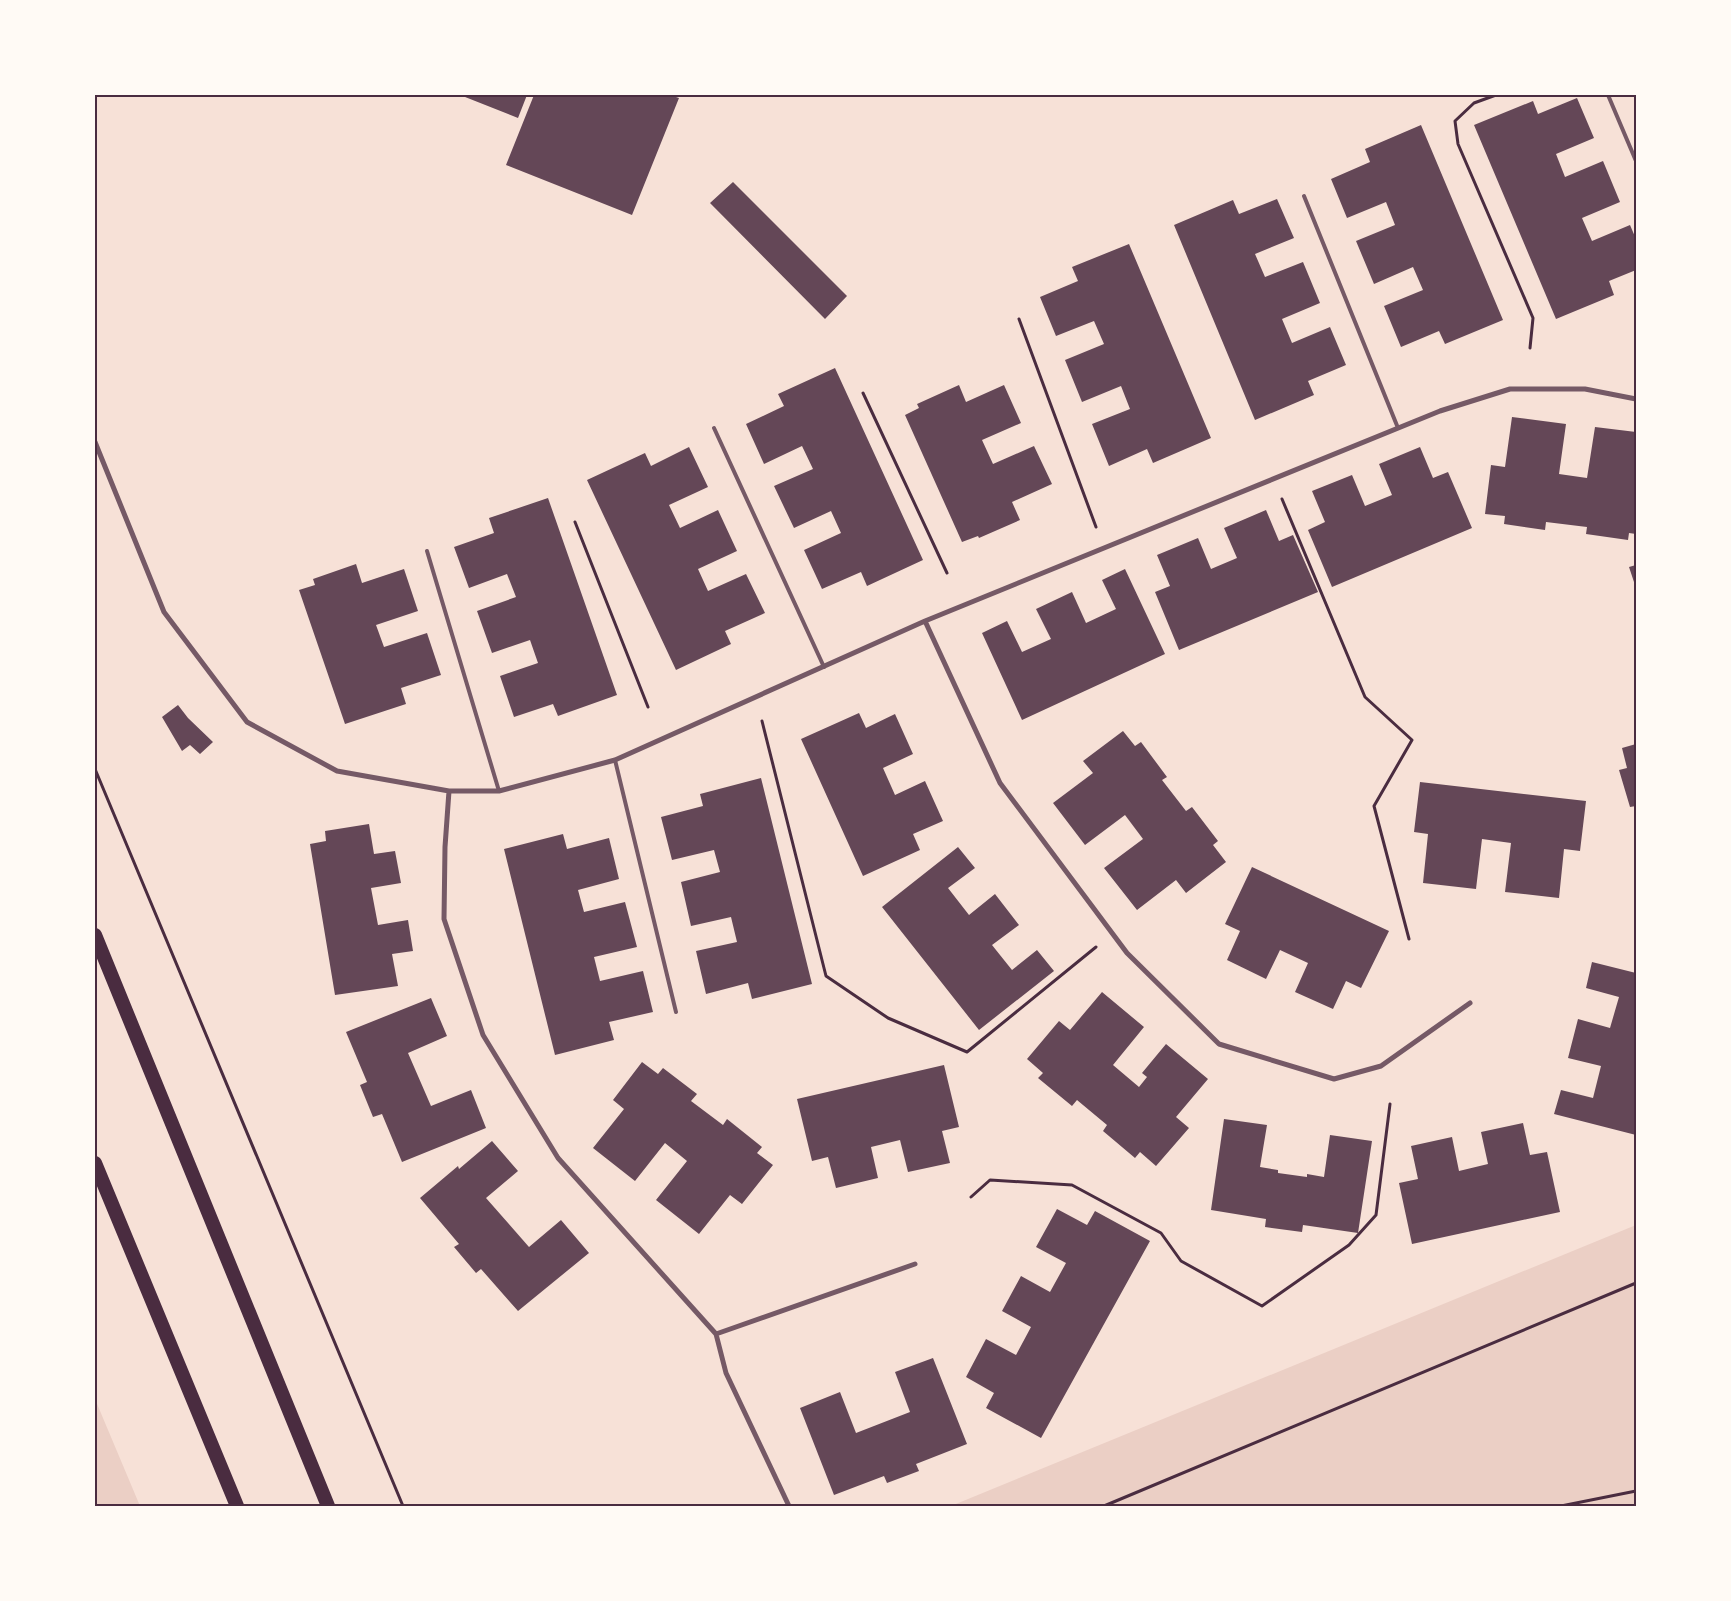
<svg xmlns="http://www.w3.org/2000/svg" width="1731" height="1601" font-family="Rubik,sans-serif">
  <style>
    .green { fill: #ebcfc5 }
    .building { fill: #644757 }
    .lines { fill: none; stroke-linecap: round; stroke-linejoin: round }
    .path { stroke: #4a2c40; stroke-width: 3 }
    .service { stroke: #755966; stroke-width: 4 }
    .minor { stroke: #755966; stroke-width: 5 }
    .trunk { stroke: #4a2c40; stroke-width: 14 }
    .neatline { fill: none; stroke: #4a2c40; stroke-width: 2 }
  </style>
  <rect width="100%" height="100%" fill="#f7e1d7"/>
  <path class="green" d="M 1636,1225 L 1636,1506 L 951,1506 Z
    M 95,1399 L 140,1506 L 95,1506 Z"/>
  <path class="building" d="M 460,95 L 527,95 L 518,118 Z
    M 534,95 L 670,95 L 679,98 L 632,215 L 506,165 Z
    M 1577,98 L 1594,138 L 1556,154 L 1565,177 L 1603,161 L 1620,202 L 1582,218 L 1592,241 L 1630,225 L 1636,239 L 1636,270 L 1609,281 L 1614,295 L 1556,319 L 1474,125 L 1533,101 L 1538,114 Z
    M 1421,125 L 1503,320 L 1445,344 L 1439,331 L 1401,347 L 1384,306 L 1423,290 L 1413,267 L 1374,284 L 1356,241 L 1395,225 L 1386,202 L 1347,218 L 1331,179 L 1370,162 L 1365,149 Z
    M 733,182 L 847,296 L 825,319 L 710,203 Z
    M 1277,199 L 1294,238 L 1255,254 L 1265,277 L 1303,262 L 1320,303 L 1282,319 L 1292,343 L 1330,327 L 1346,365 L 1308,381 L 1314,395 L 1255,420 L 1174,225 L 1233,200 L 1239,214 Z
    M 1129,244 L 1211,438 L 1153,463 L 1147,449 L 1109,466 L 1092,424 L 1130,409 L 1121,386 L 1082,402 L 1065,360 L 1104,344 L 1094,321 L 1056,336 L 1040,297 L 1078,281 L 1072,267 Z
    M 835,368 L 923,560 L 867,586 L 861,572 L 822,589 L 804,550 L 841,533 L 831,511 L 794,528 L 774,486 L 813,469 L 802,446 L 764,464 L 746,424 L 784,406 L 778,394 Z
    M 959,385 L 966,402 L 1004,385 L 1021,423 L 982,440 L 993,464 L 1034,446 L 1052,484 L 1012,502 L 1020,520 L 979,538 L 978,536 L 962,542 L 905,415 L 919,408 L 917,404 Z
    M 1512,417 L 1566,424 L 1559,474 L 1587,478 L 1595,427 L 1636,432 L 1636,534 L 1629,533 L 1628,540 L 1586,534 L 1587,527 L 1546,522 L 1545,530 L 1504,524 L 1505,516 L 1485,514 L 1491,465 L 1505,467 Z
    M 689,447 L 708,487 L 669,505 L 680,528 L 718,510 L 737,551 L 698,569 L 708,591 L 746,574 L 765,613 L 725,631 L 731,644 L 676,670 L 587,480 L 645,453 L 651,466 Z
    M 1420,447 L 1433,478 L 1448,472 L 1472,528 L 1332,587 L 1308,530 L 1325,522 L 1312,491 L 1352,475 L 1365,506 L 1392,495 L 1379,464 Z
    M 548,498 L 617,695 L 558,716 L 553,704 L 514,717 L 500,676 L 538,663 L 530,640 L 492,653 L 477,611 L 516,597 L 507,574 L 469,588 L 454,547 L 494,533 L 489,518 Z
    M 1266,510 L 1279,541 L 1293,535 L 1318,592 L 1179,650 L 1155,592 L 1170,586 L 1157,555 L 1198,538 L 1211,569 L 1237,558 L 1224,528 Z
    M 356,564 L 362,583 L 404,569 L 418,611 L 376,625 L 384,647 L 427,633 L 441,675 L 401,688 L 406,704 L 345,724 L 299,590 L 315,585 L 313,579 Z
    M 1636,565 L 1636,588 L 1629,567 Z
    M 1125,569 L 1165,654 L 1022,720 L 982,633 L 1007,621 L 1022,652 L 1051,639 L 1036,609 L 1072,592 L 1086,623 L 1116,609 L 1102,580 Z
    M 178,705 L 188,718 L 213,742 L 200,754 L 190,745 L 182,751 L 162,717 Z
    M 859,713 L 866,728 L 895,714 L 913,754 L 883,768 L 895,795 L 925,781 L 943,821 L 913,834 L 920,850 L 863,876 L 801,739 Z
    M 1123,731 L 1135,746 L 1141,742 L 1167,777 L 1162,780 L 1186,811 L 1192,807 L 1218,841 L 1213,845 L 1226,862 L 1186,893 L 1176,880 L 1137,910 L 1104,868 L 1143,839 L 1125,815 L 1085,845 L 1053,803 L 1093,773 L 1083,761 Z
    M 1636,744 L 1636,806 L 1630,807 L 1619,770 L 1627,768 L 1622,748 Z
    M 761,778 L 812,984 L 752,999 L 748,983 L 706,994 L 696,951 L 737,942 L 731,917 L 691,926 L 681,882 L 720,872 L 714,850 L 672,860 L 661,817 L 703,806 L 700,794 Z
    M 1420,782 L 1586,801 L 1580,851 L 1564,849 L 1559,898 L 1505,892 L 1511,843 L 1482,839 L 1476,889 L 1423,883 L 1428,834 L 1414,832 Z
    M 369,824 L 374,854 L 395,851 L 401,883 L 371,888 L 378,925 L 408,920 L 413,951 L 392,954 L 398,986 L 335,995 L 310,844 L 326,841 L 325,831 Z
    M 563,834 L 567,849 L 609,838 L 619,879 L 578,890 L 584,912 L 625,902 L 637,947 L 594,957 L 600,981 L 643,971 L 653,1012 L 609,1022 L 614,1040 L 555,1055 L 504,849 Z
    M 958,847 L 975,868 L 948,888 L 969,915 L 995,894 L 1019,925 L 992,945 L 1012,970 L 1037,950 L 1054,971 L 979,1030 L 882,907 Z
    M 1252,867 L 1389,931 L 1361,988 L 1346,981 L 1333,1009 L 1295,992 L 1308,963 L 1280,950 L 1266,979 L 1227,960 L 1240,931 L 1225,924 Z
    M 1592,962 L 1636,973 L 1636,1135 L 1554,1114 L 1561,1090 L 1593,1098 L 1601,1066 L 1568,1058 L 1578,1019 L 1610,1028 L 1619,997 L 1586,988 Z
    M 1102,992 L 1144,1027 L 1113,1065 L 1139,1087 L 1147,1077 L 1142,1073 L 1166,1044 L 1208,1079 L 1176,1117 L 1189,1128 L 1156,1166 L 1140,1152 L 1135,1158 L 1103,1131 L 1107,1125 L 1077,1100 L 1072,1106 L 1038,1078 L 1043,1073 L 1027,1059 L 1059,1021 L 1070,1030 Z
    M 431,998 L 447,1036 L 408,1053 L 431,1106 L 471,1090 L 486,1128 L 402,1162 L 382,1114 L 373,1117 L 360,1085 L 367,1082 L 346,1032 Z
    M 642,1062 L 658,1074 L 663,1068 L 697,1094 L 691,1101 L 723,1125 L 727,1119 L 762,1147 L 757,1153 L 773,1165 L 742,1204 L 730,1195 L 699,1234 L 656,1200 L 687,1161 L 665,1143 L 635,1181 L 593,1148 L 624,1109 L 613,1100 Z
    M 944,1065 L 959,1127 L 942,1131 L 950,1163 L 908,1172 L 900,1140 L 871,1147 L 878,1178 L 836,1188 L 828,1157 L 812,1161 L 797,1099 Z
    M 1224,1119 L 1267,1125 L 1260,1167 L 1278,1170 L 1278,1173 L 1307,1177 L 1307,1174 L 1324,1177 L 1330,1135 L 1372,1141 L 1358,1233 L 1303,1225 L 1302,1232 L 1265,1227 L 1266,1219 L 1211,1210 Z
    M 1523,1123 L 1530,1155 L 1547,1152 L 1560,1212 L 1412,1244 L 1399,1183 L 1418,1179 L 1411,1146 L 1452,1137 L 1459,1171 L 1488,1164 L 1481,1132 Z
    M 492,1141 L 518,1171 L 486,1198 L 529,1247 L 561,1220 L 589,1253 L 518,1311 L 481,1269 L 476,1273 L 454,1247 L 459,1244 L 420,1198 L 458,1166 L 459,1169 Z
    M 1057,1209 L 1087,1225 L 1095,1211 L 1150,1241 L 1041,1438 L 986,1408 L 994,1393 L 966,1377 L 986,1339 L 1016,1355 L 1031,1327 L 1002,1311 L 1021,1276 L 1050,1292 L 1066,1263 L 1036,1247 Z
    M 933,1358 L 967,1444 L 916,1464 L 919,1471 L 887,1483 L 884,1476 L 834,1495 L 800,1408 L 840,1392 L 856,1433 L 910,1412 L 895,1372 Z"/>
  <g class="lines">
    <path class="path" d="M 1496,95 L 1474,103 L 1455,121 L 1458,144 L 1533,318 L 1530,348
      M 1019,319 L 1096,527
      M 863,393 L 947,573
      M 1282,499 L 1365,697 L 1412,740 L 1374,806 L 1409,939
      M 575,522 L 648,707
      M 762,721 L 826,976 L 888,1018 L 967,1052 L 1096,947
      M 95,769 L 403,1506
      M 971,1197 L 990,1180 L 1072,1185 L 1161,1233 L 1181,1261 L 1262,1306 L 1349,1245 L 1376,1215 L 1390,1104
      M 1104,1506 L 1636,1283
      M 1561,1506 L 1636,1491"/>
    <path class="service" d="M 1608,95 L 1636,161
      M 1304,196 L 1398,428
      M 714,428 L 824,667
      M 427,551 L 499,791
      M 615,760 L 676,1012"/>
    <path class="minor" d="M 95,442 L 164,612 L 247,722 L 337,771 L 449,791 L 499,791 L 615,760 L 925,621 L 1440,411 L 1510,389 L 1585,389 L 1636,399
      M 925,621 L 1000,783 L 1127,953 L 1219,1044 L 1334,1079 L 1381,1066 L 1470,1003
      M 449,791 L 445,847 L 444,919 L 483,1035 L 558,1158 L 716,1334 L 726,1373 L 789,1506
      M 716,1334 L 915,1264"/>
    <path class="trunk" d="M 95,935 L 328,1506
      M 95,1163 L 237,1506"/>
  </g>
  <rect width="1731" height="1601" fill="none" stroke="#fffaf5" stroke-width="192"/>
  <rect x="96" y="96" width="1539" height="1409" class="neatline"/>
</svg>
